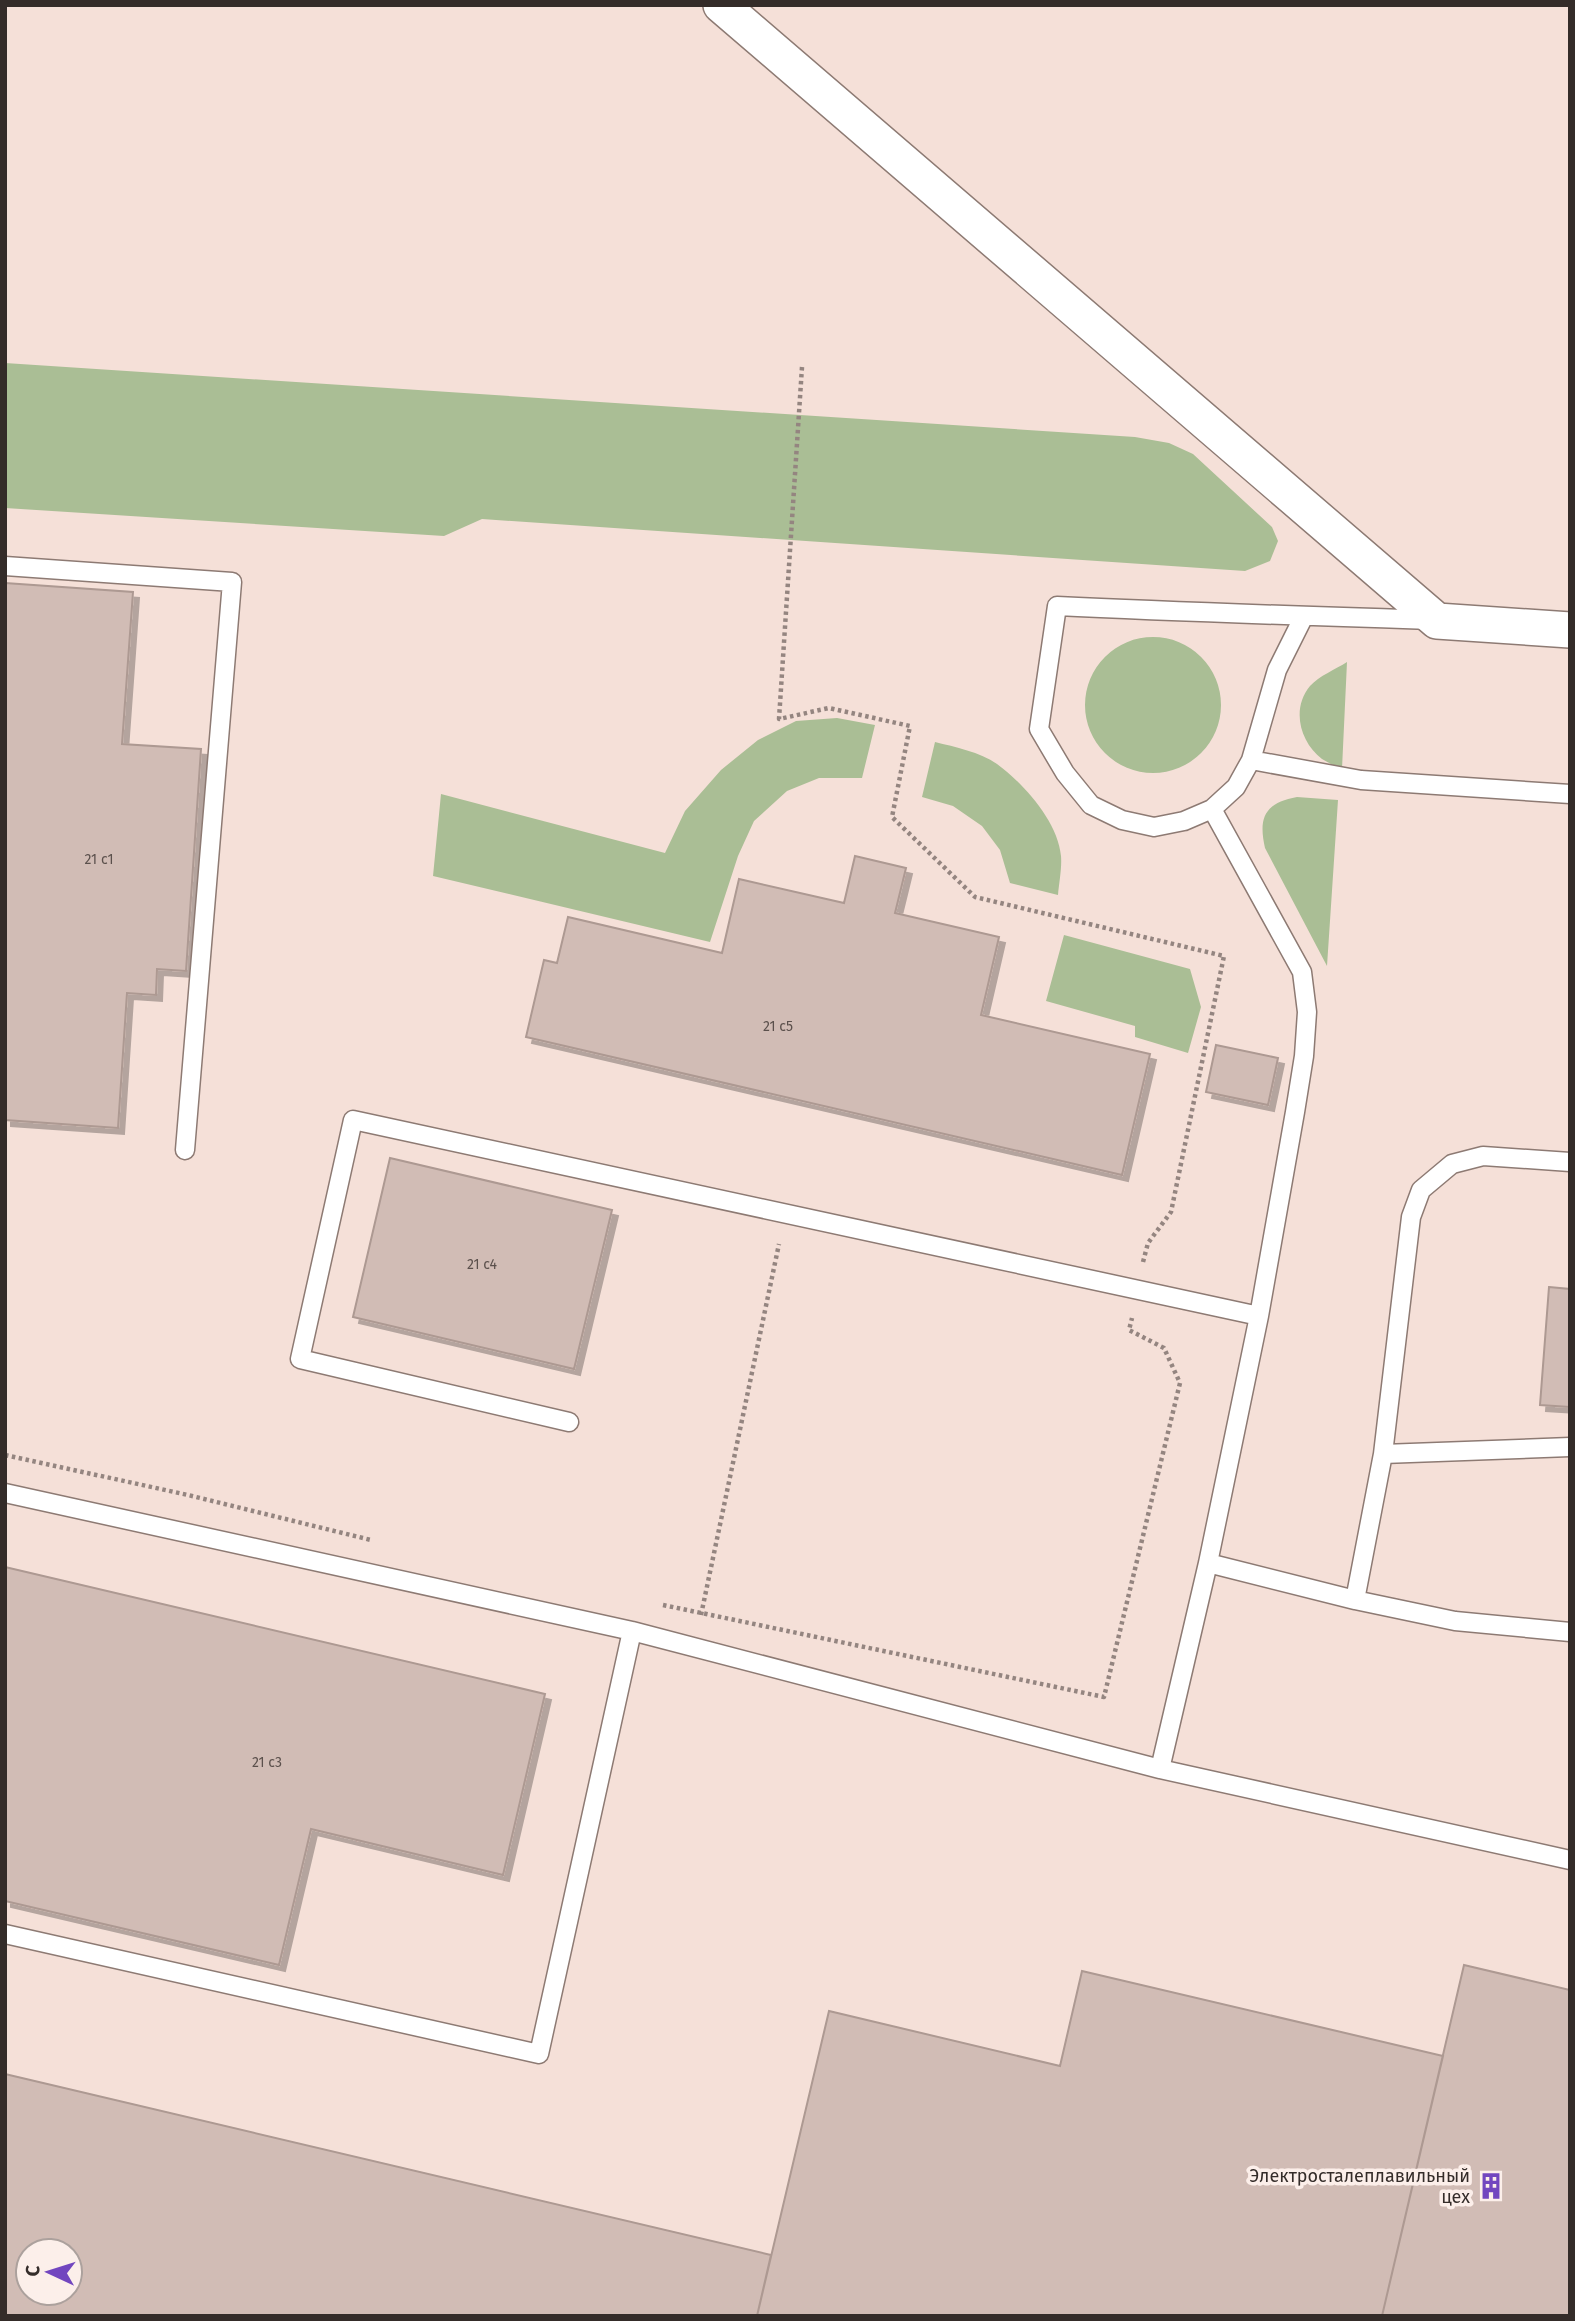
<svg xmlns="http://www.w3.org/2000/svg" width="1575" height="2321" font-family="'Fira Sans',sans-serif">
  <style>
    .green { fill: #aabe95 }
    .building { fill: #d1bcb5; stroke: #ad9992; stroke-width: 2; fill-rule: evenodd; filter: url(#shadow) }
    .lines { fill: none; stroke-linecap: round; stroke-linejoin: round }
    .service-casing { stroke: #8d7a73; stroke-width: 21 }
    .minor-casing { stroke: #8d7a73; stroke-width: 38 }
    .path { stroke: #948580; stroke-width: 4.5; stroke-dasharray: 3.5 3.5; stroke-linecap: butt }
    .service { stroke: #fff; stroke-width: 18 }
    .minor { stroke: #fff; stroke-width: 35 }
    .labels { text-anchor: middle; stroke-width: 7; stroke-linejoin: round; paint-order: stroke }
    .number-label { font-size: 14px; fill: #5b504c }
    .poi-label { font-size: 18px; fill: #342c29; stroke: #fcefea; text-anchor: end }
  </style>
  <defs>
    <filter id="shadow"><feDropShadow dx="6" dy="6" stdDeviation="0" flood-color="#0004"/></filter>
  </defs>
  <rect width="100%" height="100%" fill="#f5e0d8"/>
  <path class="green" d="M 5,363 L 1135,437 L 1169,443 L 1193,454 L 1272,527 L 1278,541 L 1270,561 L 1245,571 L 482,519 L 444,536 L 5,508 Z
    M1085 705a68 68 0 1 1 136 0a68 68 0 1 1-136 0Z
    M 1347,662 L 1342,769 C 1336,766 1328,763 1322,759 C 1300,742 1291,709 1310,686 C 1319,676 1336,669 1347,662 Z
    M 837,718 L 875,725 L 862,778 L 819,778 L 787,791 L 754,821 L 738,856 L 710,942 L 433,876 L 441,794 L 665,853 L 685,811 L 721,770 L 758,740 L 796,721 Z
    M 935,742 C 955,747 980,752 997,764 C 1024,784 1058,822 1061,856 C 1062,868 1059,883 1058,895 L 1010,883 L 1000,850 L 982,826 L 953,806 L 922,797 Z
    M 1297,797 L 1338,800 L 1327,966 L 1265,848 C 1258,817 1265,803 1297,797 Z
    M 1064,935 L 1190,969 L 1201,1007 L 1188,1053 L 1135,1037 L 1135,1026 L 1046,1001 Z"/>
  <path class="building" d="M 5,583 L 133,592 L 122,744 L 201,749 L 186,971 L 157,969 L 156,995 L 127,993 L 118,1128 L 5,1120 Z
    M 855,856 L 906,868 L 895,913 L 999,937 L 981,1015 L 1150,1054 L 1122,1175 L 526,1037 L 544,960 L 557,963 L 568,917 L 722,953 L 739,879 L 844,903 Z
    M 1216,1045 L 1278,1058 L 1268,1105 L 1206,1092 Z
    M 390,1158 L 612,1210 L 574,1369 L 353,1317 Z
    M 1549,1287 L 1570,1289 L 1570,1407 L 1540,1405 Z
    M 5,1567 L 545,1694 L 503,1875 L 311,1829 L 279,1965 L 5,1901 Z
    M 1464,1965 L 1570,1990 L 1570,2316 L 1382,2316 Z
    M 1082,1971 L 1443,2056 L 1382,2316 L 757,2316 L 829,2011 L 1060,2066 Z
    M 5,2074 L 771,2255 L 757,2316 L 5,2316 ZM 28,2251 L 70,2251 L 70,2293 L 28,2293 Z"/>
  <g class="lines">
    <defs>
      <path id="service" d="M 5,566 L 232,582 L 185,1150
        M 1304,616 L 1277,670 L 1251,760 L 1236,787 L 1212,809 L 1184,821 L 1154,827 L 1122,820 L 1091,805 L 1065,773 L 1039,729 L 1057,606 C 1181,612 1306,616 1430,620
        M 1251,760 L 1361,780 L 1570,794
        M 1212,809 L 1302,972 L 1307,1012 L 1304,1056 L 1295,1112 L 1259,1316 L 1208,1563 L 1160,1769 L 1570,1860
        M 569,1422 L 300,1359 L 353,1120 L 1259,1316
        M 1383,1454 L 1570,1447
        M 5,1493 L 632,1631 L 1160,1769
        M 1208,1563 L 1355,1600 L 1383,1454 L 1411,1217 L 1421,1190 L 1452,1164 L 1483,1156 L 1570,1162
        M 1355,1600 L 1455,1621 L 1570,1632
        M 5,1934 L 539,2054 L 632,1631"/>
      <path id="minor" d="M 721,5 L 1437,621 L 1570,630"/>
    </defs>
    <use href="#service" class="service-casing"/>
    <use href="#minor" class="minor-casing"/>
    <path class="path" d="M 802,367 L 779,719 L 829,708 L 910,726 L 892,817 L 975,897 L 1224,956 L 1171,1212 L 1148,1243 L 1143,1262
      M 5,1455 L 188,1495 L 371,1540
      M 663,1605 L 1104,1697 L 1180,1383 L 1164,1348 L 1129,1330 L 1132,1318
      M 701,1615 L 779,1244"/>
    <use href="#service" class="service"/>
    <use href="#minor" class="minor"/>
  </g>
  <defs>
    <symbol id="building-bare" viewBox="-9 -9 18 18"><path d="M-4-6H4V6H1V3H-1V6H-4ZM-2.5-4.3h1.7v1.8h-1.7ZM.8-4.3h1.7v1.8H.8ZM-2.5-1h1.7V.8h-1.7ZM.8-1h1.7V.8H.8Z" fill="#7246bf" stroke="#fcefea" stroke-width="2.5" paint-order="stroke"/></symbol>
  </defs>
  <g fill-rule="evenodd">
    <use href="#building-bare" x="1472" y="2167" width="38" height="38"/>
  </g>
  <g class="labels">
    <g class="number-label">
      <text x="99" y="864">21 с1</text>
      <text x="778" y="1031">21 с5</text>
      <text x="482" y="1269">21 с4</text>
      <text x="267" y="1767">21 с3</text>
    </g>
    <g class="poi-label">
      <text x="1470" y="2182">Электросталеплавильный<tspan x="1470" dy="21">цех</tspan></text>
    </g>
  </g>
  <rect width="1575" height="2321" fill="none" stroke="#342c29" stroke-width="14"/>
  <g transform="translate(49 2272) rotate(274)"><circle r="33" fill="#fcefea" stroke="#aca19d" stroke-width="2"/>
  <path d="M0-5L12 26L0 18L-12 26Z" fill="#7246bf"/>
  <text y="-10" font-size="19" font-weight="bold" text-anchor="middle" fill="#342c29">С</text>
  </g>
</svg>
